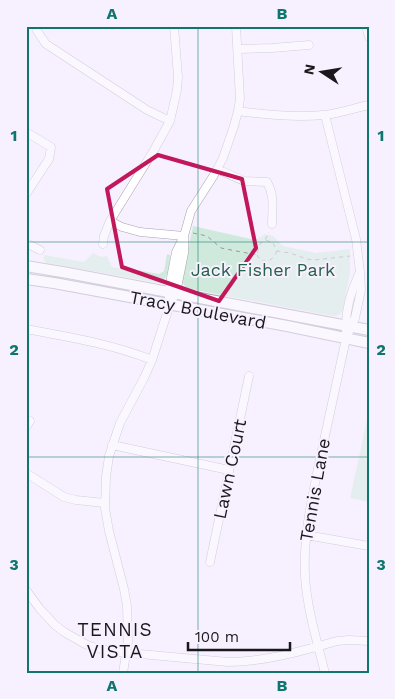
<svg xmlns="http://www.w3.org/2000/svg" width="395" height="699" font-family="'Work Sans',sans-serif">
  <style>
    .green { fill: #cfeadc }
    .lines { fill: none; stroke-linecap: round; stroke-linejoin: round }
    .minor-casing { stroke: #a9a2b0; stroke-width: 9 }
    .major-casing { stroke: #a9a2b0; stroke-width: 12 }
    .path { stroke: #9d97a2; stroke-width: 1; stroke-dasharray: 4 4; stroke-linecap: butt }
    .minor { stroke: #fff; stroke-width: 8 }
    .major { stroke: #fff; stroke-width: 10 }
    .marked { fill: none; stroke: #c2185b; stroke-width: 4; stroke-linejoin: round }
    .grid { fill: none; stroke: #0f766e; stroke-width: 1; stroke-opacity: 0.55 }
    .labels { text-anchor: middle; stroke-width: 4; stroke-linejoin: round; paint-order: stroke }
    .park-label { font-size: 18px; fill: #266249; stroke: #f7f0ff }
    .street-label { font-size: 18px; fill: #1b181d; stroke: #f7f0ff }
    .neighbourhood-label { font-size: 19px; letter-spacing: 1px; fill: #1b181d; stroke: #f7f0ff }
    .neatline { fill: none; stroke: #0f766e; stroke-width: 2 }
    .grid-label { font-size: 16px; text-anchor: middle; font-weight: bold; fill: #0f766e }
  </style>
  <rect width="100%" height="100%" fill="#f7f0ff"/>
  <path class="green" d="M 193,226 L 255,240 L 265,234 L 273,236 L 283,246 L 316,253 L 350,249 L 350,273 L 343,309 C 341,314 338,316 333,316 L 190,289 C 185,287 183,285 182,279 Z
    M 93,253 L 101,257 L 107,256 L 112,267 L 131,270 L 131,269 L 159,274 L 164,271 L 167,254 L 170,255 C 169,265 169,279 159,283 L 47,263 C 44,262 43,259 44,255 L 84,262 Z
    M 369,411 L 369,502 L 350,498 Z"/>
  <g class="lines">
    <defs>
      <path id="minor" d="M 366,26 L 369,37
        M 37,31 L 46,44 L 147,110 L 170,121
        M 238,49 L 272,48 L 309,45
        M 238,111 C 267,115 295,118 323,115 C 338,114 354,108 369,105
        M 325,115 L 356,239 L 360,272 L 361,290 L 355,318 L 346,338 L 344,348 C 336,385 328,422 320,459 C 312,498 303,536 305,576 C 307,609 317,641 325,673
        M 26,132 L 51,147 L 49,159 L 26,194
        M 217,169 L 244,181 L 267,182 C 275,196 272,209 272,224
        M 110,221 L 122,227 L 140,232 L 184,236
        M 26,243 L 40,250
        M 103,244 L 104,236 L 110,221 L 154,150 L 170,121 L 177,90 L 178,77 L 174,26
        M 169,297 L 170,283 L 176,252 L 183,238
        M 26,329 C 69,337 112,344 152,360
        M 346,331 C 345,312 351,291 359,274
        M 26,427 L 30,421
        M 112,445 L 229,470
        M 26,473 L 64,497 L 76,500 L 104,503
        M 306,535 L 369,546
        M 210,562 L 249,376
        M 26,590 L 40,609 L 55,625 L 64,632 L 87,645 L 96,648 L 118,652 L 228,662 C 265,662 302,651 337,641 L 349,640 L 369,641
        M 123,673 L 128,641 L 127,606 L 124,589 L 109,531 L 105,508 L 106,477 L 109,456 L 120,423 L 144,378 L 152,360 L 170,304 L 176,293 L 184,253 L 184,236 L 191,211 L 214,175 L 223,158 L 234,126 L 238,111 L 240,99 L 236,26"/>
      <path id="major" d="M 26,266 L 68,273 L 369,330
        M 26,279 L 54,283 L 287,326 L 369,343"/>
    </defs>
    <use href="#minor" class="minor-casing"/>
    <use href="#major" class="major-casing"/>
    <path class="path" d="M 193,233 L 207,236 L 221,248 L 257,255 L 259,245 L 265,240 L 269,232
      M 266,240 L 273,243 L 277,251 L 290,253 L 307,259 L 314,260 L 350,256
      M 257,255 L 261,261 C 270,262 273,259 277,251"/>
    <use href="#minor" class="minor"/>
    <use href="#major" class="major"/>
  </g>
  <path d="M0 0H395V699H0ZM 158,155 L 242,179 L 256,248 L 219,301 L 122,267 L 107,189 Z" fill="#f7f0ff" fill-opacity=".55" fill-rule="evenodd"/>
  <path class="marked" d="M 158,155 L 242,179 L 256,248 L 219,301 L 122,267 L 107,189 Z"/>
  <path class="grid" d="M 198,26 L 198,673M 26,242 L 369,242M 26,457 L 369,457"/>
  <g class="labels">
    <g class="park-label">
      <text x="263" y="276">Jack Fisher Park</text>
    </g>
    <g class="street-label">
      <text transform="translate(198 310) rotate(11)" y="6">Tracy Boulevard</text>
      <text transform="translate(230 469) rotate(-78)" y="6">Lawn Court</text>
      <text transform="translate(315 490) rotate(-80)" y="6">Tennis Lane</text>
    </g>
    <g class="neighbourhood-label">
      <text x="115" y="636">TENNIS<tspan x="115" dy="22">VISTA</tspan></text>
    </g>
  </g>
  <rect width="395" height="699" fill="none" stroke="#f7f0ff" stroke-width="55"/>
  <g transform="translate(322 72) rotate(282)" stroke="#f7f0ff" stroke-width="4" paint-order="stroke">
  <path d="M0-4L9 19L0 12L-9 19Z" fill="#1b181d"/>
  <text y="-8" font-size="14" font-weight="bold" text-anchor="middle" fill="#1b181d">N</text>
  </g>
  <path d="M188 642v8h102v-8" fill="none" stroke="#1b181d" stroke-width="2.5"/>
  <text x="195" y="642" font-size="15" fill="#1b181d" stroke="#f7f0ff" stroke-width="4" paint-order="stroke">100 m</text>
  <rect x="28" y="28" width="340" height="644" class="neatline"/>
  <g class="grid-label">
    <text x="112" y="19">A</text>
    <text x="282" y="19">B</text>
    <text x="14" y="141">1</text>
    <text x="381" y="141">1</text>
    <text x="14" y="355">2</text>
    <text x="381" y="355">2</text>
    <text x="14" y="570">3</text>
    <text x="381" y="570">3</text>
    <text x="112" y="691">A</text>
    <text x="282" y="691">B</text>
  </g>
</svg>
